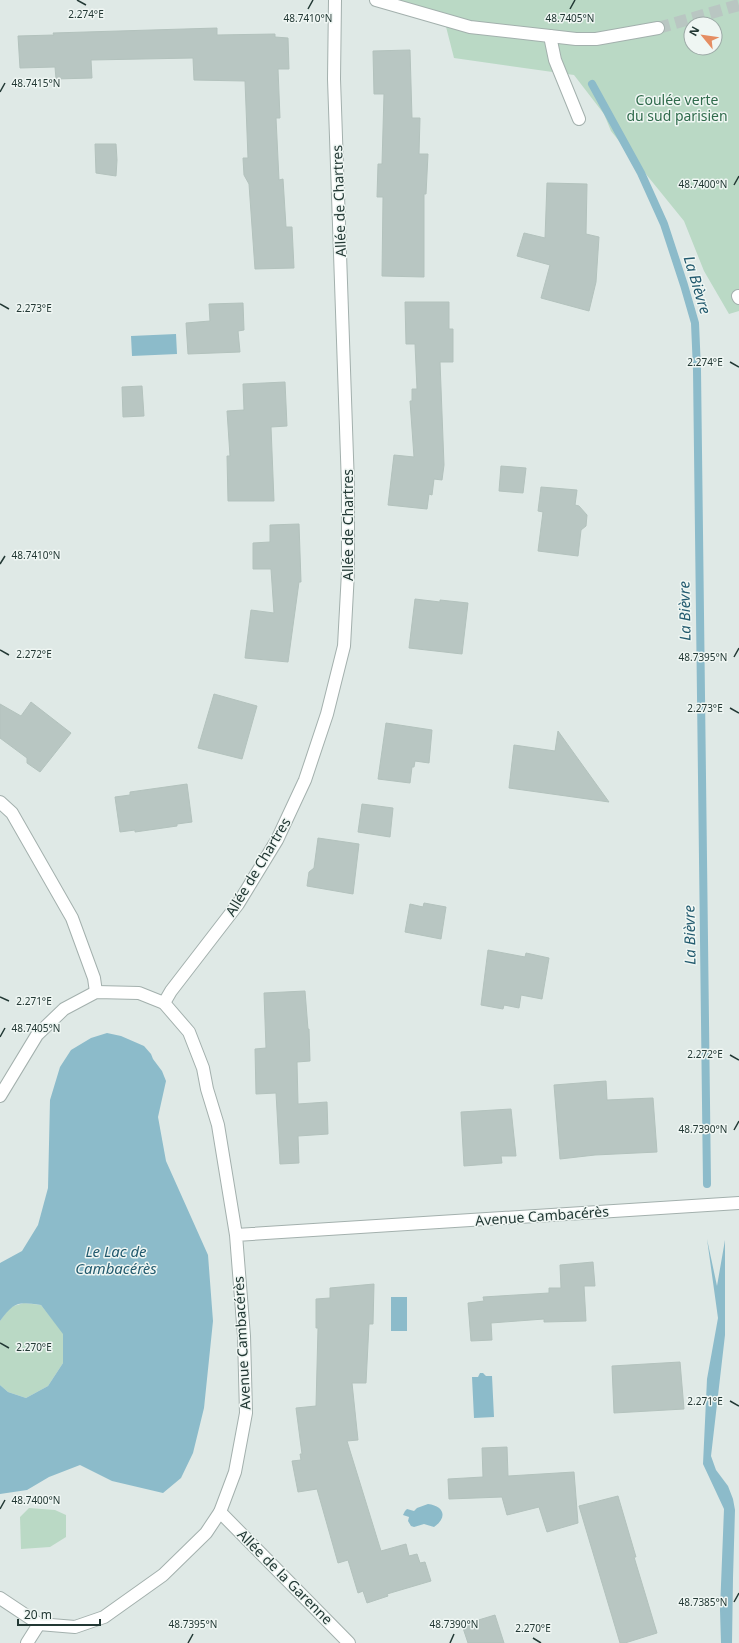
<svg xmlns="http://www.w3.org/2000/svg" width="739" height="1643" font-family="'Noto Sans',sans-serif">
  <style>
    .green { fill: #bad9c5; fill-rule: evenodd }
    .water { fill: #8cbbca }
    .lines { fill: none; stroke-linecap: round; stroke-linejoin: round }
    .stream { stroke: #8cbbca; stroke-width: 8 }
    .building { fill: #b8c6c2; stroke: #b3c2bd }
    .minor-tunnel { stroke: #b9c6c2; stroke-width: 12; stroke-dasharray: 12 6; stroke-linecap: butt }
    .service-casing { stroke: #a3b0ad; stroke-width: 14 }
    .minor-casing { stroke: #a3b0ad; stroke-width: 14 }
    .tertiary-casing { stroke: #a3b0ad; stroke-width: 14 }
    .service { stroke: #fff; stroke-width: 12 }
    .minor { stroke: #fff; stroke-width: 12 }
    .tertiary { stroke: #fff; stroke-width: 12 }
    .ticks { fill: none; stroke: #223834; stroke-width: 1.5 }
    .labels { text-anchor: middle; stroke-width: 3; stroke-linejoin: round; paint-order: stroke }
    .park-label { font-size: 14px; fill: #306b4c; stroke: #eff6f3 }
    .street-label { font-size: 14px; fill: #223834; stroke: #eff6f3 }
    .water-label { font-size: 15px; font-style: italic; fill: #225a6e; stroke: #eff6f3 }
    .ticks-label { font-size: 10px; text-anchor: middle; fill: #223834; stroke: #eff6f3; stroke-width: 3; stroke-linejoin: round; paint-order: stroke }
  </style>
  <rect width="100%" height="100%" fill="#dfe9e6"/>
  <path class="green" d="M 368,0 L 739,0 L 739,311 L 729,314 L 704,271 L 684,221 L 611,131 L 604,114 L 574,75 L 454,58 L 443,15 ZM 691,24 L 715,24 L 715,48 L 691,48 Z
    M 24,1303 L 41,1305 L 64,1334 L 63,1363 L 48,1386 L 26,1398 L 8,1392 L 0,1385 L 0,1321 L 10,1307 Z
    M 29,1508 L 55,1510 L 66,1515 L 66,1537 L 50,1547 L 21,1549 L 20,1517 Z"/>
  <path class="water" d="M 176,334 L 177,354 L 132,356 L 131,336 Z
    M 107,1033 L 121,1036 L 144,1046 L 151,1054 L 153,1059 L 162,1071 L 166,1081 L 158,1117 L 166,1161 L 208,1255 L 213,1321 L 204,1408 L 193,1453 L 181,1478 L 163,1493 L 112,1481 L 80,1465 L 49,1477 L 27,1490 L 0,1494 L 0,1385 L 8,1392 L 26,1398 L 48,1386 L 63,1363 L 63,1334 L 41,1305 C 18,1302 15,1301 0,1321 L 0,1263 L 22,1251 L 38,1225 L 48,1188 L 50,1100 L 60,1067 L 71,1050 L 91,1038 Z
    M 707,1239 L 717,1286 L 725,1240 L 725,1335 L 711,1456 L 716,1470 L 728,1486 L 733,1499 L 735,1510 L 733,1578 L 732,1643 L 721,1643 L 720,1610 L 724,1509 L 703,1464 L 707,1379 L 718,1318 Z
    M 391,1297 L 407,1297 L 407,1331 L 391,1331 Z
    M 480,1373 L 483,1373 L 486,1376 L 492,1376 L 494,1417 L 474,1418 L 472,1377 L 478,1377 Z
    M 428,1504 C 444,1506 448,1517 434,1527 L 424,1524 L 414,1527 L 411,1526 L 408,1521 L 409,1517 L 403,1515 L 405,1511 L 407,1509 L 414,1511 L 417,1508 Z"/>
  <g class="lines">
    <path class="stream" d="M 592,84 L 641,173 L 664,224 L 684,285 L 695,323 L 697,370 L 707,1184"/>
  </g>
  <path class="building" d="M 217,28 L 217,35 L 275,34 L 275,37 L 288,38 L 289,69 L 278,69 L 280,118 L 276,118 L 279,180 L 283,179 L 286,227 L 292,227 L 294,268 L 255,269 L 249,184 L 244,175 L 243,158 L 248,158 L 245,81 L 194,80 L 193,58 L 91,60 L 92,78 L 56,79 L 55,67 L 20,68 L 18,36 L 54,35 L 53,33 Z
    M 410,50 L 412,118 L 420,118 L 419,154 L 428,154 L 426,194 L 424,194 L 424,277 L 382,276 L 383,197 L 377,197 L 378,164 L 382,164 L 384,94 L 374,94 L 373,51 Z
    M 95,144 L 116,144 L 117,160 L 116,176 L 96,173 Z
    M 547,183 L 587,184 L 586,234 L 599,237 L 596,282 L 589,311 L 541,298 L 550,265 L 517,256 L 524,233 L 545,238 Z
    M 405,302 L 449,302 L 449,329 L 453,329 L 453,362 L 440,362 L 444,465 L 442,480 L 434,479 L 432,495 L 429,494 L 427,509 L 388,505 L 394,455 L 414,457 L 410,401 L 412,401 L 412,389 L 417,389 L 415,344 L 406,344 Z
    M 243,303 L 244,330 L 238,331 L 240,352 L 188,354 L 186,323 L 210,321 L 209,304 Z
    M 285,382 L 287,426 L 271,427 L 274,501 L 228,501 L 227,456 L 230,456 L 227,411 L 244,410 L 243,384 Z
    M 142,386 L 144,416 L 123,417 L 122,387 Z
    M 501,466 L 526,468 L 523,493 L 499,491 Z
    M 541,487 L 577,490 L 575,505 L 579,506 L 587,515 L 586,526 L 581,530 L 578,556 L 538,551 L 543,512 L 538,511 Z
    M 299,524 L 301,582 L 299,582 L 288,662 L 245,658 L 251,610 L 274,613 L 271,569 L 253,569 L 253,543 L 270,542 L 270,525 Z
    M 415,599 L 440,602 L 440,600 L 468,603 L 462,654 L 409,648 Z
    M 214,694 L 257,706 L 242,759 L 198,748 Z
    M 31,702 L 71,733 L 40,772 L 27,763 L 27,758 L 0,738 L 0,704 L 21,716 Z
    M 386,723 L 432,730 L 429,763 L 415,761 L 414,767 L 412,767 L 410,783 L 378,779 Z
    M 558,731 L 609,802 L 509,788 L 514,745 L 555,751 Z
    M 187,784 L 192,822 L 177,824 L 177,826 L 135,832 L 135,830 L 120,832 L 115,797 L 130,795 L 130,792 Z
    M 362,804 L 393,808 L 390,837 L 358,832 Z
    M 318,838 L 359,844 L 353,894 L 307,886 L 309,872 L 314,868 Z
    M 424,903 L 446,907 L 441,939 L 405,932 L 410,904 L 423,907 Z
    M 488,950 L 525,957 L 526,953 L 549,958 L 542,999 L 521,995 L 519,1008 L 504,1005 L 503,1009 L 481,1005 Z
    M 305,991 L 308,1029 L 309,1029 L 310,1061 L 297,1062 L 298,1104 L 327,1102 L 328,1134 L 298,1136 L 299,1163 L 280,1164 L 276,1093 L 256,1094 L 255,1049 L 266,1048 L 264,993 Z
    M 606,1081 L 607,1100 L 653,1098 L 657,1152 L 595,1155 L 560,1159 L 554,1085 Z
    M 511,1109 L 516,1156 L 501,1156 L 502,1163 L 464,1166 L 461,1112 Z
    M 593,1262 L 595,1286 L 584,1286 L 586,1321 L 544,1322 L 544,1319 L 491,1323 L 492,1340 L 471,1341 L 468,1303 L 484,1301 L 483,1297 L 549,1293 L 549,1288 L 561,1288 L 560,1265 Z
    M 374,1284 L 373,1324 L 369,1324 L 366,1383 L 352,1383 L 358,1440 L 347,1441 L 381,1551 L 406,1544 L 409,1556 L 417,1554 L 420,1563 L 425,1562 L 431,1581 L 387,1594 L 388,1596 L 367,1603 L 363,1591 L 358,1593 L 348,1560 L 338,1563 L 317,1489 L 298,1492 L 292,1461 L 301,1460 L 300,1454 L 302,1454 L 296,1408 L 316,1406 L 318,1328 L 316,1328 L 316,1299 L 330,1298 L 330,1288 Z
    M 680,1362 L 684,1409 L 614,1413 L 612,1366 Z
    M 507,1447 L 508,1476 L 574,1472 L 578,1523 L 547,1532 L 539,1507 L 507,1515 L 502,1497 L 449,1499 L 448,1479 L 483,1477 L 482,1448 Z
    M 618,1496 L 636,1557 L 634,1557 L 657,1633 L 625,1643 L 620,1643 L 579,1506 Z
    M 495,1615 L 504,1643 L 468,1643 L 462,1625 Z"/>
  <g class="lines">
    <path class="minor-tunnel" d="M 658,28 L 739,5"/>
    <defs>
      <path id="service" d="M 550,36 L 555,60 L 579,119
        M 738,296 L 739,298"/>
      <path id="minor" d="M 376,0 L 470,27 L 550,36 L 576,39 L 596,39 L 658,28
        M 0,802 L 12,813 L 72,918 L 94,978 L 96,992
        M 164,1003 L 171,991 L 238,904 L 277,840 L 305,780 L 327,714 L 344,646 L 348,572 L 348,486 L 334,79 L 335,0
        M 220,1512 L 349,1643
        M 27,1643 L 39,1624"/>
      <path id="tertiary" d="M 0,1096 L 37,1035 L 64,1009 L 96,992 L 139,993 L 164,1003 L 189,1032 L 203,1068 L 207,1089 L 218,1125 L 236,1235 L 244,1336 L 246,1413 L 235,1472 L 220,1512 L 206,1533 L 163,1575 L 104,1617 L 75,1627 L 39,1624 L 0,1598
        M 236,1235 L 739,1203"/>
    </defs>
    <use href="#service" class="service-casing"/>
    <use href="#minor" class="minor-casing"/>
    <use href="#tertiary" class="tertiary-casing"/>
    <use href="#service" class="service"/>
    <use href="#minor" class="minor"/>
    <use href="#tertiary" class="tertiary"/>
  </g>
  <path class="ticks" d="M 77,0 L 86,5M 308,9 L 313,0M 570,9 L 575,0M 0,92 L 5,83M 734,185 L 739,176M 0,304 L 9,309M 730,362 L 739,367M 0,564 L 5,556M 0,650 L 9,655M 734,657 L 739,648M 730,708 L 739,713M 0,997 L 9,1001M 0,1037 L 5,1028M 730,1055 L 739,1060M 734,1130 L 739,1121M 0,1343 L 9,1348M 730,1401 L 739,1406M 0,1509 L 5,1500M 734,1602 L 739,1593M 533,1638 L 541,1643M 188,1643 L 193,1634M 450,1643 L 454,1634"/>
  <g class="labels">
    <g class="park-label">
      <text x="677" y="105">Coulée verte<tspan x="677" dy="16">du sud parisien</tspan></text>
    </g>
    <g class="street-label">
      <text transform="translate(339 201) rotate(-92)" y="5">Allée de Chartres</text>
      <text transform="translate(348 525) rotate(-90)" y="5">Allée de Chartres</text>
      <text transform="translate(258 867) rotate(-59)" y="5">Allée de Chartres</text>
      <text transform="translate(542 1216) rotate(-4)" y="5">Avenue Cambacérès</text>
      <text transform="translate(242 1343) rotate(-93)" y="5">Avenue Cambacérès</text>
      <text transform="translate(285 1577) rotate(45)" y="5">Allée de la Garenne</text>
    </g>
    <g class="water-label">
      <text transform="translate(697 285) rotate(73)" y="5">La Bièvre</text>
      <text transform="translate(685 611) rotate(-91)" y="5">La Bièvre</text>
      <text transform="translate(690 935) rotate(-91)" y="5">La Bièvre</text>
      <text x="116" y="1257">Le Lac de<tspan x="116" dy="17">Cambacérès</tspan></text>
    </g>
  </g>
  <g class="ticks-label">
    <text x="86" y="18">2.274°E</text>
    <text x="308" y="22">48.7410°N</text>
    <text x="570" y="22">48.7405°N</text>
    <text x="36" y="87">48.7415°N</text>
    <text x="703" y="188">48.7400°N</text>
    <text x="34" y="312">2.273°E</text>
    <text x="705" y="366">2.274°E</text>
    <text x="36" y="559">48.7410°N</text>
    <text x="34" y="658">2.272°E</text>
    <text x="703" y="661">48.7395°N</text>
    <text x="705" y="712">2.273°E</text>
    <text x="34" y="1005">2.271°E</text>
    <text x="36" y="1032">48.7405°N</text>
    <text x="705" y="1058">2.272°E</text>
    <text x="703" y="1133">48.7390°N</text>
    <text x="34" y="1351">2.270°E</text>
    <text x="705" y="1405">2.271°E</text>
    <text x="36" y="1504">48.7400°N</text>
    <text x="703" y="1606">48.7385°N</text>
    <text x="193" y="1628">48.7395°N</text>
    <text x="454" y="1628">48.7390°N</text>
    <text x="533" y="1632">2.270°E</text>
  </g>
  <g transform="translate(703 36) rotate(299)"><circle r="19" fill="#eff6f3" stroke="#9daaa7"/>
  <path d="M0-3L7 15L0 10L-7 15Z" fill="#e58d62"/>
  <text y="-6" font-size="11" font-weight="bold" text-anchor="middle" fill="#223834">N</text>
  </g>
  <path d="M18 1619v6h82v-6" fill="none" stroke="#223834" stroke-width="2"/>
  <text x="24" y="1619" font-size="12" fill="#223834" stroke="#eff6f3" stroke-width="3" paint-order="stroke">20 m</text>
</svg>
